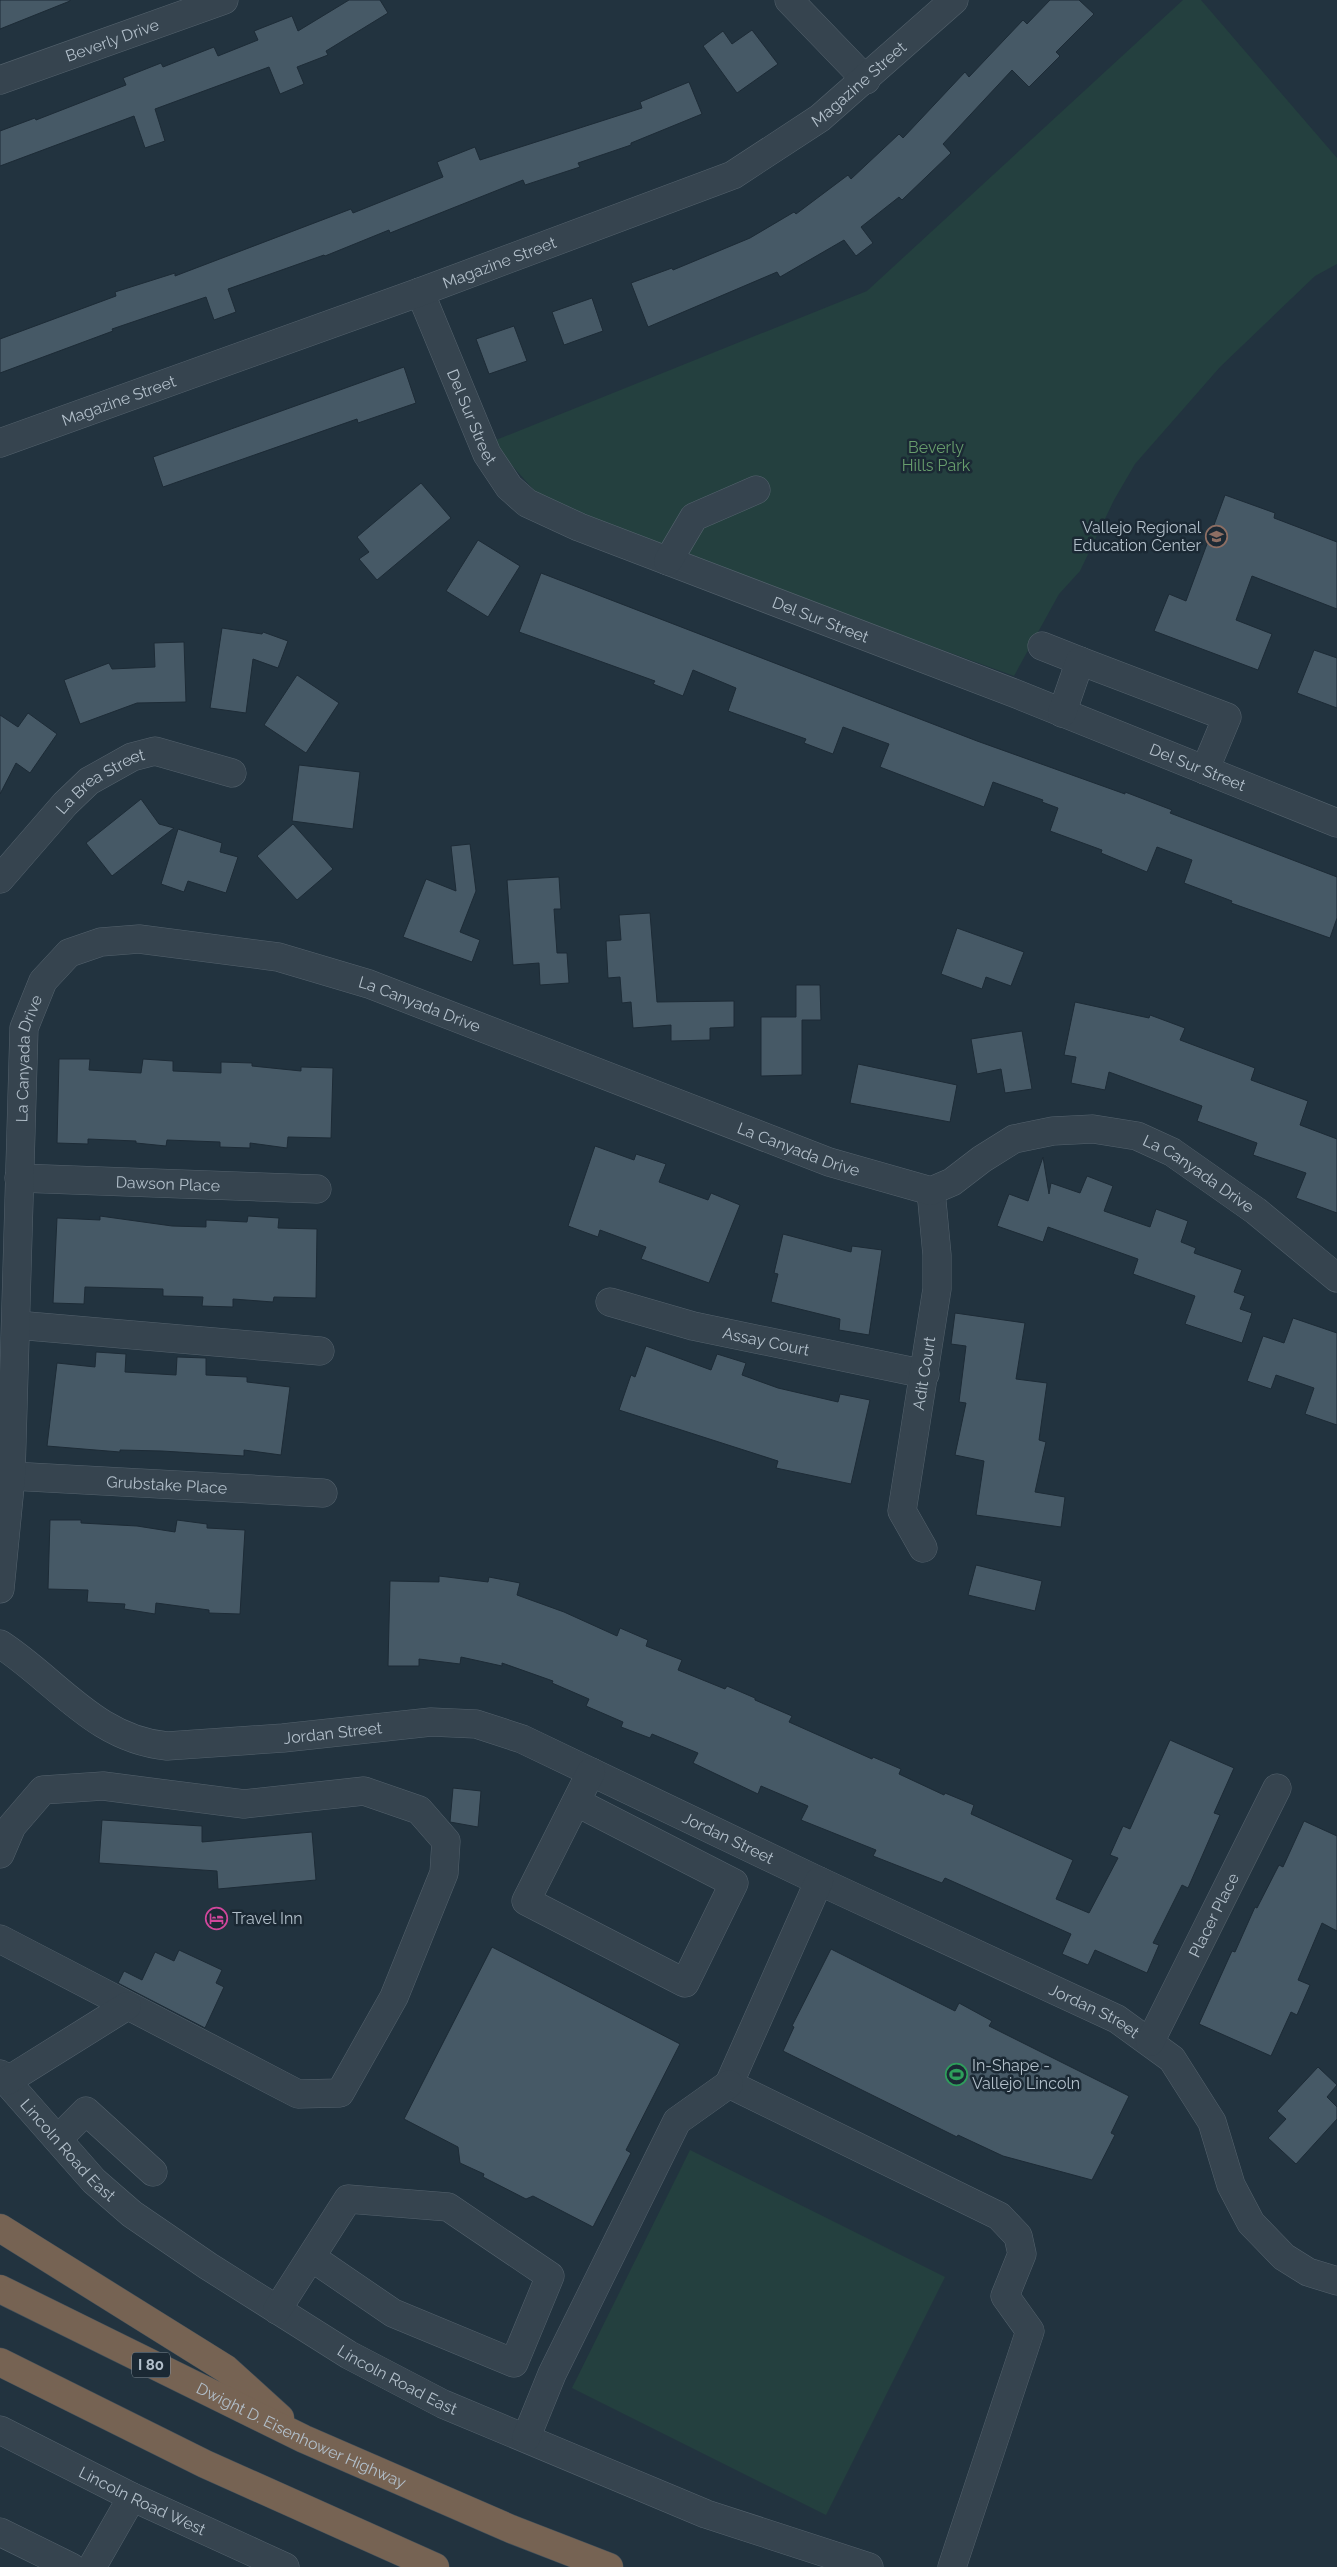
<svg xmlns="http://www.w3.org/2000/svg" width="1337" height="2567" font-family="Raleway,sans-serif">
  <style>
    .green { fill: #24403f }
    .building { fill: #465966; stroke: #1d2b36 }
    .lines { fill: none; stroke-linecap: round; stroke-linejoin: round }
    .minor-casing { stroke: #54626d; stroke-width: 29 }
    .highway-casing { stroke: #414f5a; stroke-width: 29 }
    .minor { stroke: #36444f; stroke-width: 28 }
    .highway { stroke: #766353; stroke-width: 28 }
    .labels { text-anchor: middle; stroke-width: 5; stroke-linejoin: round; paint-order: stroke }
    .shield { fill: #1b2934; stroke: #85929d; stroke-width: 1 }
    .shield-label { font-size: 15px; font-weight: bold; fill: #b2bfca }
    .street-label { font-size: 16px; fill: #b2bfca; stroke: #1b2934 }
    .park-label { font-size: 16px; fill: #679d6c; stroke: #1b2934 }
    .poi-label { font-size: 16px; fill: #b2bfca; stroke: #1b2934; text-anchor: start }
  </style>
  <rect width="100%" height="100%" fill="#22333f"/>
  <path class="green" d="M 1183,0 L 1201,0 L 1337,158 L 1337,264 L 1315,276 L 1220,367 L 1135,464 L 1114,500 L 1080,571 L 1059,594 L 1014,676 L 549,507 L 491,442 L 867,291 Z
    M 690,2150 L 945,2277 L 826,2515 L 572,2388 Z"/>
  <path class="building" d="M 0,0 L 70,0 L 70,1 L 0,29 Z
    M 349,0 L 380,0 L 388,13 L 326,51 L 328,55 L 297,67 L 304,84 L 280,94 L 269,67 L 155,109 L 165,141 L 145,148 L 134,116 L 0,166 L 0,131 L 35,118 L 36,120 L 126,85 L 123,78 L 161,63 L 163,67 L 214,47 L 218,56 L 258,40 L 254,31 L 292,16 L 298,31 Z
    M 1050,0 L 1079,0 L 1094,14 L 1056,52 L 1060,56 L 1029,87 L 1012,70 L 943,144 L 951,153 L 902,200 L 899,197 L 861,227 L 873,243 L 856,256 L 844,240 L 780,277 L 777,272 L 648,327 L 631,283 L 672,268 L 673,270 L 750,238 L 794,212 L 796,214 L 848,175 L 851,179 L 899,134 L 903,138 L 965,72 L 969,77 L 1023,20 L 1027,24 Z
    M 752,30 L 778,64 L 737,93 L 703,46 L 723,31 L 732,44 Z
    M 689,82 L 702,114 L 631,143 L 631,145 L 578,163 L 580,167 L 525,185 L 523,180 L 390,233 L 389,230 L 325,256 L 324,255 L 228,289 L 236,312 L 214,320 L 206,297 L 112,329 L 113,331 L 0,373 L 0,339 L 116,296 L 115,292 L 175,273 L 175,276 L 351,209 L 353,213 L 443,177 L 437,162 L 475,147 L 480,160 L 642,108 L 640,102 Z
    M 592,298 L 603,331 L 564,345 L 552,312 Z
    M 514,326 L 527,361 L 489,374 L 476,339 Z
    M 404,367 L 416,403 L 358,423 L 357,419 L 163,487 L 153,457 Z
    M 421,483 L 451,518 L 377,580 L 359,559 L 369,552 L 357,537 Z
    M 1225,495 L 1275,513 L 1274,518 L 1337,542 L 1337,609 L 1252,576 L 1236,620 L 1272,634 L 1258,670 L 1154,631 L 1169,594 L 1186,601 Z
    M 478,540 L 520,566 L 488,617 L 446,591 Z
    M 541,573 L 977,741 L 1125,794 L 1125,792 L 1172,810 L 1170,813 L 1337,877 L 1337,918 L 1330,938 L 1231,903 L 1232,901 L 1184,883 L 1192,860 L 1157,847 L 1147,872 L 1101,853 L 1102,850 L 1050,831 L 1058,808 L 1042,802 L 1043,800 L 993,782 L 984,807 L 880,767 L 889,744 L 843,727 L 833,754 L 804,743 L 806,739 L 728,711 L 736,688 L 693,670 L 683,696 L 653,684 L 655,681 L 519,632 Z
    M 222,628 L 262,634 L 263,632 L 288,641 L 278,668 L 253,659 L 246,713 L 210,708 Z
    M 184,642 L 186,702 L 137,703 L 80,724 L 64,680 L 109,663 L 112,669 L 155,667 L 154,643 Z
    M 1314,650 L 1337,658 L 1337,708 L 1297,693 Z
    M 297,675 L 339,703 L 306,753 L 264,725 Z
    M 28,713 L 57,734 L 30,773 L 16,763 L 0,794 L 0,715 L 18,727 Z
    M 299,765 L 360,772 L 353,829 L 292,821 Z
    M 141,799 L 159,824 L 174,828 L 112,876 L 86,843 Z
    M 293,824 L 333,869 L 297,900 L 257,856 Z
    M 178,829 L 222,843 L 220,852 L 238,857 L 226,893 L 188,881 L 184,892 L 161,884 Z
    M 470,844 L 476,891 L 460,932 L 480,940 L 472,962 L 403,937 L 426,879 L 456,891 L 451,846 Z
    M 559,877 L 561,909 L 554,909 L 557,953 L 567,953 L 569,983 L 540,985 L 539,963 L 513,965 L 507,880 Z
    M 650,913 L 657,1002 L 734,1001 L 734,1027 L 710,1028 L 710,1040 L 671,1041 L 671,1025 L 633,1028 L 631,1002 L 622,1003 L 620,977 L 608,978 L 606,941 L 621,940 L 619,915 Z
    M 957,928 L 1024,952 L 1011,986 L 986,977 L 982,989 L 941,974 Z
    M 796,985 L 820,985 L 821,1020 L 802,1020 L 802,1075 L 761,1076 L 761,1017 L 796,1017 Z
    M 1075,1002 L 1149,1018 L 1150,1015 L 1185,1028 L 1180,1040 L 1255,1068 L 1251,1080 L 1308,1101 L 1300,1125 L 1337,1139 L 1337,1213 L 1296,1198 L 1306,1173 L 1253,1155 L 1257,1143 L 1197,1121 L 1202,1106 L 1109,1072 L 1105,1090 L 1071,1083 L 1076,1057 L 1064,1055 Z
    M 1022,1031 L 1032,1089 L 1005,1093 L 1001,1069 L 977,1074 L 971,1039 Z
    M 59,1059 L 90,1059 L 89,1070 L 141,1073 L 143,1059 L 173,1061 L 173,1071 L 221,1073 L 221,1062 L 252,1063 L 252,1066 L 301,1071 L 301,1067 L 333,1068 L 331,1138 L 288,1137 L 287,1148 L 250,1143 L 250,1148 L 220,1147 L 220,1142 L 167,1140 L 166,1146 L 136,1143 L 136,1141 L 88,1139 L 88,1144 L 57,1143 Z
    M 858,1064 L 957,1085 L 950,1122 L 850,1103 Z
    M 595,1146 L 634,1160 L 636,1154 L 666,1164 L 659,1182 L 708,1200 L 711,1193 L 740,1205 L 709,1283 L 641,1259 L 646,1247 L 600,1230 L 598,1237 L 568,1226 Z
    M 1043,1157 L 1049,1194 L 1051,1183 L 1080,1193 L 1087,1176 L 1113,1186 L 1104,1211 L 1150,1227 L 1156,1209 L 1188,1221 L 1181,1242 L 1196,1248 L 1194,1253 L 1242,1270 L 1234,1292 L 1245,1296 L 1240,1309 L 1252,1313 L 1242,1343 L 1185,1324 L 1195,1296 L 1133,1274 L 1138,1259 L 1048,1227 L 1043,1242 L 997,1226 L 1009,1194 L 1028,1201 Z
    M 100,1216 L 172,1226 L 206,1227 L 206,1220 L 247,1222 L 248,1216 L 279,1218 L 278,1228 L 317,1229 L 316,1298 L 274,1297 L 273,1302 L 233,1299 L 233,1307 L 202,1306 L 203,1297 L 163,1296 L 163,1289 L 85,1287 L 84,1304 L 53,1303 L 57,1218 L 100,1220 Z
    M 783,1234 L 851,1252 L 852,1246 L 882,1250 L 869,1335 L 839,1330 L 840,1319 L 771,1302 L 778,1274 L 774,1273 Z
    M 955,1313 L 1025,1323 L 1016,1379 L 1047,1383 L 1039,1440 L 1046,1442 L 1035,1492 L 1065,1497 L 1061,1527 L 976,1515 L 984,1461 L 955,1455 L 966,1403 L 959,1402 L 966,1346 L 951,1344 Z
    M 1293,1318 L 1337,1333 L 1337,1425 L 1305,1414 L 1314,1388 L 1276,1375 L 1271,1389 L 1247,1381 L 1263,1336 L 1284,1343 Z
    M 646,1346 L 711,1370 L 717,1354 L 746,1363 L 742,1375 L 778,1388 L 838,1402 L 840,1394 L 870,1400 L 851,1484 L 776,1468 L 778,1461 L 619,1410 L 631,1375 L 635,1377 Z
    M 96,1352 L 126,1354 L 125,1372 L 176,1375 L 177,1357 L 206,1358 L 206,1375 L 247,1377 L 247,1382 L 290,1387 L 281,1455 L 244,1450 L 244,1456 L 162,1451 L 120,1450 L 120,1452 L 47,1446 L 57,1363 L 95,1367 Z
    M 50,1520 L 81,1520 L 81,1523 L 137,1526 L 175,1532 L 177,1520 L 207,1524 L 207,1528 L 245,1530 L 240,1614 L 209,1613 L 209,1610 L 156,1603 L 155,1614 L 124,1609 L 125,1604 L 87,1602 L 88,1590 L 48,1589 Z
    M 976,1565 L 1042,1581 L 1035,1611 L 968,1595 Z
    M 439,1576 L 488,1582 L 489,1577 L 520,1583 L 517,1595 L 564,1612 L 617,1636 L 620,1628 L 648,1640 L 646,1646 L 682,1660 L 678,1670 L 725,1689 L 727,1686 L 755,1698 L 755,1700 L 792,1716 L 789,1722 L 872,1759 L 873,1757 L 901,1769 L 899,1774 L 944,1795 L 945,1793 L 974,1805 L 971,1814 L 1073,1860 L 1056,1899 L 1089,1913 L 1118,1858 L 1110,1855 L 1123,1826 L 1130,1829 L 1170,1740 L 1234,1768 L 1214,1813 L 1220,1815 L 1188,1888 L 1182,1885 L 1153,1943 L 1159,1945 L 1147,1973 L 1095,1950 L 1088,1965 L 1062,1954 L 1071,1934 L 945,1878 L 942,1883 L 873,1856 L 876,1850 L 801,1820 L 808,1806 L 761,1786 L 758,1794 L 693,1763 L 698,1753 L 652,1734 L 650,1738 L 621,1727 L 623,1722 L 586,1706 L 589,1699 L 552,1683 L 553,1681 L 502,1663 L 502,1666 L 461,1657 L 460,1664 L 419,1659 L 419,1666 L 388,1666 L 390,1581 L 439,1582 Z
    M 453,1788 L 481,1791 L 478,1827 L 450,1822 Z
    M 102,1820 L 202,1826 L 202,1842 L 312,1832 L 316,1880 L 218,1889 L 217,1871 L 99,1863 Z
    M 1304,1821 L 1337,1836 L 1337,1931 L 1322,1923 L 1298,1980 L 1310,1985 L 1297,2015 L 1291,2012 L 1271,2056 L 1199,2024 L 1232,1951 L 1235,1952 L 1255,1907 L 1257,1908 L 1279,1865 L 1283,1867 Z
    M 492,1947 L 680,2044 L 626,2150 L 631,2153 L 593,2227 L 533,2196 L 526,2199 L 483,2177 L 484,2174 L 460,2163 L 458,2147 L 404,2119 Z
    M 831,1949 L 955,2011 L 959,2003 L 992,2021 L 989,2026 L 1129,2096 L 1111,2133 L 1115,2135 L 1092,2180 L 1003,2156 L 958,2135 L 957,2137 L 783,2051 L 794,2027 L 792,2026 Z
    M 179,1950 L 222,1970 L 216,1983 L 224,1987 L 205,2028 L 118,1983 L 124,1971 L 142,1980 L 155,1952 L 174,1961 Z
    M 1318,2067 L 1337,2085 L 1327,2097 L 1337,2107 L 1337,2119 L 1296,2164 L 1268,2138 L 1286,2119 L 1277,2111 Z"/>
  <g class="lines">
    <defs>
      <g id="minor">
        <path d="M 789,0 L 866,80"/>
        <path id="s1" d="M 0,80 L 224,0"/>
        <path id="s2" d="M 420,292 L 487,454 L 509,487 L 527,503 L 579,527 L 1019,695 L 1337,823"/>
        <path id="s3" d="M 0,443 L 420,292 L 733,175 L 820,118 L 954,0"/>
        <path d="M 668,561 L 694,517 L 756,490"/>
        <path d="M 1042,646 L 1080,661"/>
        <path d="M 1062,713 L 1080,661 L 1227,717 L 1205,770"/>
        <path id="s4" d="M 0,879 L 65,804 L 89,781 L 132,757 L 155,751 L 232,773"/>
        <path id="s5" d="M 19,1178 L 317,1189"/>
        <path id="s6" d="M 610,1302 L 693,1326 L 925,1374"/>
        <path d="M 16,1325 L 320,1351"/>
        <path id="s7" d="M 11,1476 L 323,1493"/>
        <path id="s8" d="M 923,1548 L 902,1511 L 937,1289 L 937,1255 L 931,1191"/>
        <path id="s9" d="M 0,1589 L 11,1476 L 24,1028 L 43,981 L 69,953 L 101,942 L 139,939 L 278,957 L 369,984 L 829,1162 L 931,1191 L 952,1182 L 982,1159 L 1014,1139 L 1053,1131 L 1093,1129 L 1137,1136 L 1172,1152 L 1256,1211 L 1337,1278"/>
        <path id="s10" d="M 0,1644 C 57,1681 95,1739 167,1746 L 283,1738 L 431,1722 L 476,1724 L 522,1739 L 819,1881 L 1117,2019 L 1172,2059 L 1212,2122 L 1231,2185 L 1251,2223 L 1284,2257 L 1308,2272 L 1337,2281"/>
        <path d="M 576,1802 L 734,1883 L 685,1983 L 526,1901 L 591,1772"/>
        <path d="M 0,1854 L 12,1826 L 43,1790 L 103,1786 L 244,1804 L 364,1791 L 419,1810 L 446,1841 L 444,1873 L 394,1997 L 340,2093 L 298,2094 L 0,1939"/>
        <path d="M 819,1881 L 729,2084 L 999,2216 L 1018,2236 L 1022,2254 L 1005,2296 L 1030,2331 L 952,2567"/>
        <path id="s11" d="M 1150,2042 L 1277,1788"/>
        <path id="s12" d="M 0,2074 L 94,2181 L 132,2214 L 208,2266 L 349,2355 L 443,2404 L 706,2514 L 869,2567"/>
        <path d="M 7,2081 L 127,2006"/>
        <path d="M 58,2139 L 86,2111 L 153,2172"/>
        <path d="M 277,2310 L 348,2199 L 448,2207 L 550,2276 L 514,2363 L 393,2313 L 311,2257"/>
        <path id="s13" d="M 0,2430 L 132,2497 L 285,2567"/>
        <path d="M 526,2438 L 552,2374 L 677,2121 L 729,2084"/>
        <path d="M 0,2532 L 71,2567"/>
        <path d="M 92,2567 L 132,2497"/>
      </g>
      <g id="highway">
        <path d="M 0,2228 L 226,2369 L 280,2418"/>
        <path id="s14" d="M 0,2289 L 304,2439 L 511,2529 L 609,2567"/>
        <path d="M 0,2362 L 205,2464 L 435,2567"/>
      </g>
    </defs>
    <use href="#minor" class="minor-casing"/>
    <use href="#highway" class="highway-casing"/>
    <use href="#minor" class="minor"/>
    <use href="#highway" class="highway"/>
  </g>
  <defs>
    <symbol id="school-ring" viewBox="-11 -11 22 22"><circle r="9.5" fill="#1b2934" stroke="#8d6e63" stroke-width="1.5"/><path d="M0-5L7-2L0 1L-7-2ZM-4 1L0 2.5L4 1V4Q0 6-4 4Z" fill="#8d6e63"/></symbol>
    <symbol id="hotel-ring" viewBox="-11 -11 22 22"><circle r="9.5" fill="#1b2934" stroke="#d1479c" stroke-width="1.5"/><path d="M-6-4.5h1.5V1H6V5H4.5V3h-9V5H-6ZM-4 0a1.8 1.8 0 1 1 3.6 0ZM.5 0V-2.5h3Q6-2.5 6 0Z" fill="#d1479c"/></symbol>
    <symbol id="stadium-ring" viewBox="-11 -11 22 22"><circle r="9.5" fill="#1b2934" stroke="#2e9e5b" stroke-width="1.5"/><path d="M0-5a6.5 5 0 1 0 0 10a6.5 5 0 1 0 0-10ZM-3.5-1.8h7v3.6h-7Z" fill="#2e9e5b"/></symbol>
  </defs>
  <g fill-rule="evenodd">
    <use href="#school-ring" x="1204" y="524" width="25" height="25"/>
    <use href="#hotel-ring" x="204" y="1906" width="25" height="25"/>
    <use href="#stadium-ring" x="944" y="2062" width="25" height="25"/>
  </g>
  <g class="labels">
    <rect class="shield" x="132" y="2352.5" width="38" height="25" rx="4"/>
    <g class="shield-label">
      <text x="151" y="2370">I 80</text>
    </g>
    <g class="street-label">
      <text dy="6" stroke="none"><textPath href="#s1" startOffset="119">Beverly Drive</textPath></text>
      <text dy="6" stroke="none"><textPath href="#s3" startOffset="936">Magazine Street</textPath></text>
      <text dy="6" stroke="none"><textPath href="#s3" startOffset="531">Magazine Street</textPath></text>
      <text dy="6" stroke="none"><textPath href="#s3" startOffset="126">Magazine Street</textPath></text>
      <text dy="6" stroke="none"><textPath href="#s2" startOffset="135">Del Sur Street</textPath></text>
      <text dy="6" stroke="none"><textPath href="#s2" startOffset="555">Del Sur Street</textPath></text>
      <text dy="6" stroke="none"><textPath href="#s2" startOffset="960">Del Sur Street</textPath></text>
      <text dy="6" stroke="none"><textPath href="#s4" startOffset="142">La Brea Street</textPath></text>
      <text dy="6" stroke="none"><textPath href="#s9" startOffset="1012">La Canyada Drive</textPath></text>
      <text dy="6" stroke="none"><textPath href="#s9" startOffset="532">La Canyada Drive</textPath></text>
      <text dy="6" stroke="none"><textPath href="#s9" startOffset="1418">La Canyada Drive</textPath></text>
      <text dy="6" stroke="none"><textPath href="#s9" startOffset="1852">La Canyada Drive</textPath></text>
      <text dy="6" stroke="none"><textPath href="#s5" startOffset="149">Dawson Place</textPath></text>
      <text dy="6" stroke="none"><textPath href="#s6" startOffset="161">Assay Court</textPath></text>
      <text dy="6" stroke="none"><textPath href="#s8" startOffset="182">Adit Court</textPath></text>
      <text dy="6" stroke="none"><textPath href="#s7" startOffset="156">Grubstake Place</textPath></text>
      <text dy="6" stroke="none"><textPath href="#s10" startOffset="365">Jordan Street</textPath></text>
      <text dy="6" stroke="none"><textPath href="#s10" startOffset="786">Jordan Street</textPath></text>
      <text dy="6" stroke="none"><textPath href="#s11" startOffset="142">Placer Place</textPath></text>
      <text dy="6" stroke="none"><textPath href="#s10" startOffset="1191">Jordan Street</textPath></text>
      <text dy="6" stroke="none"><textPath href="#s12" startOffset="102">Lincoln Road East</textPath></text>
      <text dy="6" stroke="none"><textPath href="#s12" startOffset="506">Lincoln Road East</textPath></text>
      <text dy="6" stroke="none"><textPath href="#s14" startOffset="335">Dwight D. Eisenhower Highway</textPath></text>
      <text dy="6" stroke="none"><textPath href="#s13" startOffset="159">Lincoln Road West</textPath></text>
    </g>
    <g class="park-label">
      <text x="936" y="453">Beverly<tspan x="936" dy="18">Hills Park</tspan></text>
    </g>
    <g class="poi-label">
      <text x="1201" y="533" text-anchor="end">Vallejo Regional<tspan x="1201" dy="18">Education Center</tspan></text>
      <text x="232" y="1924">Travel Inn</text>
      <text x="972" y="2071">In-Shape -<tspan x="972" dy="18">Vallejo Lincoln</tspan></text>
    </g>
  </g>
</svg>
